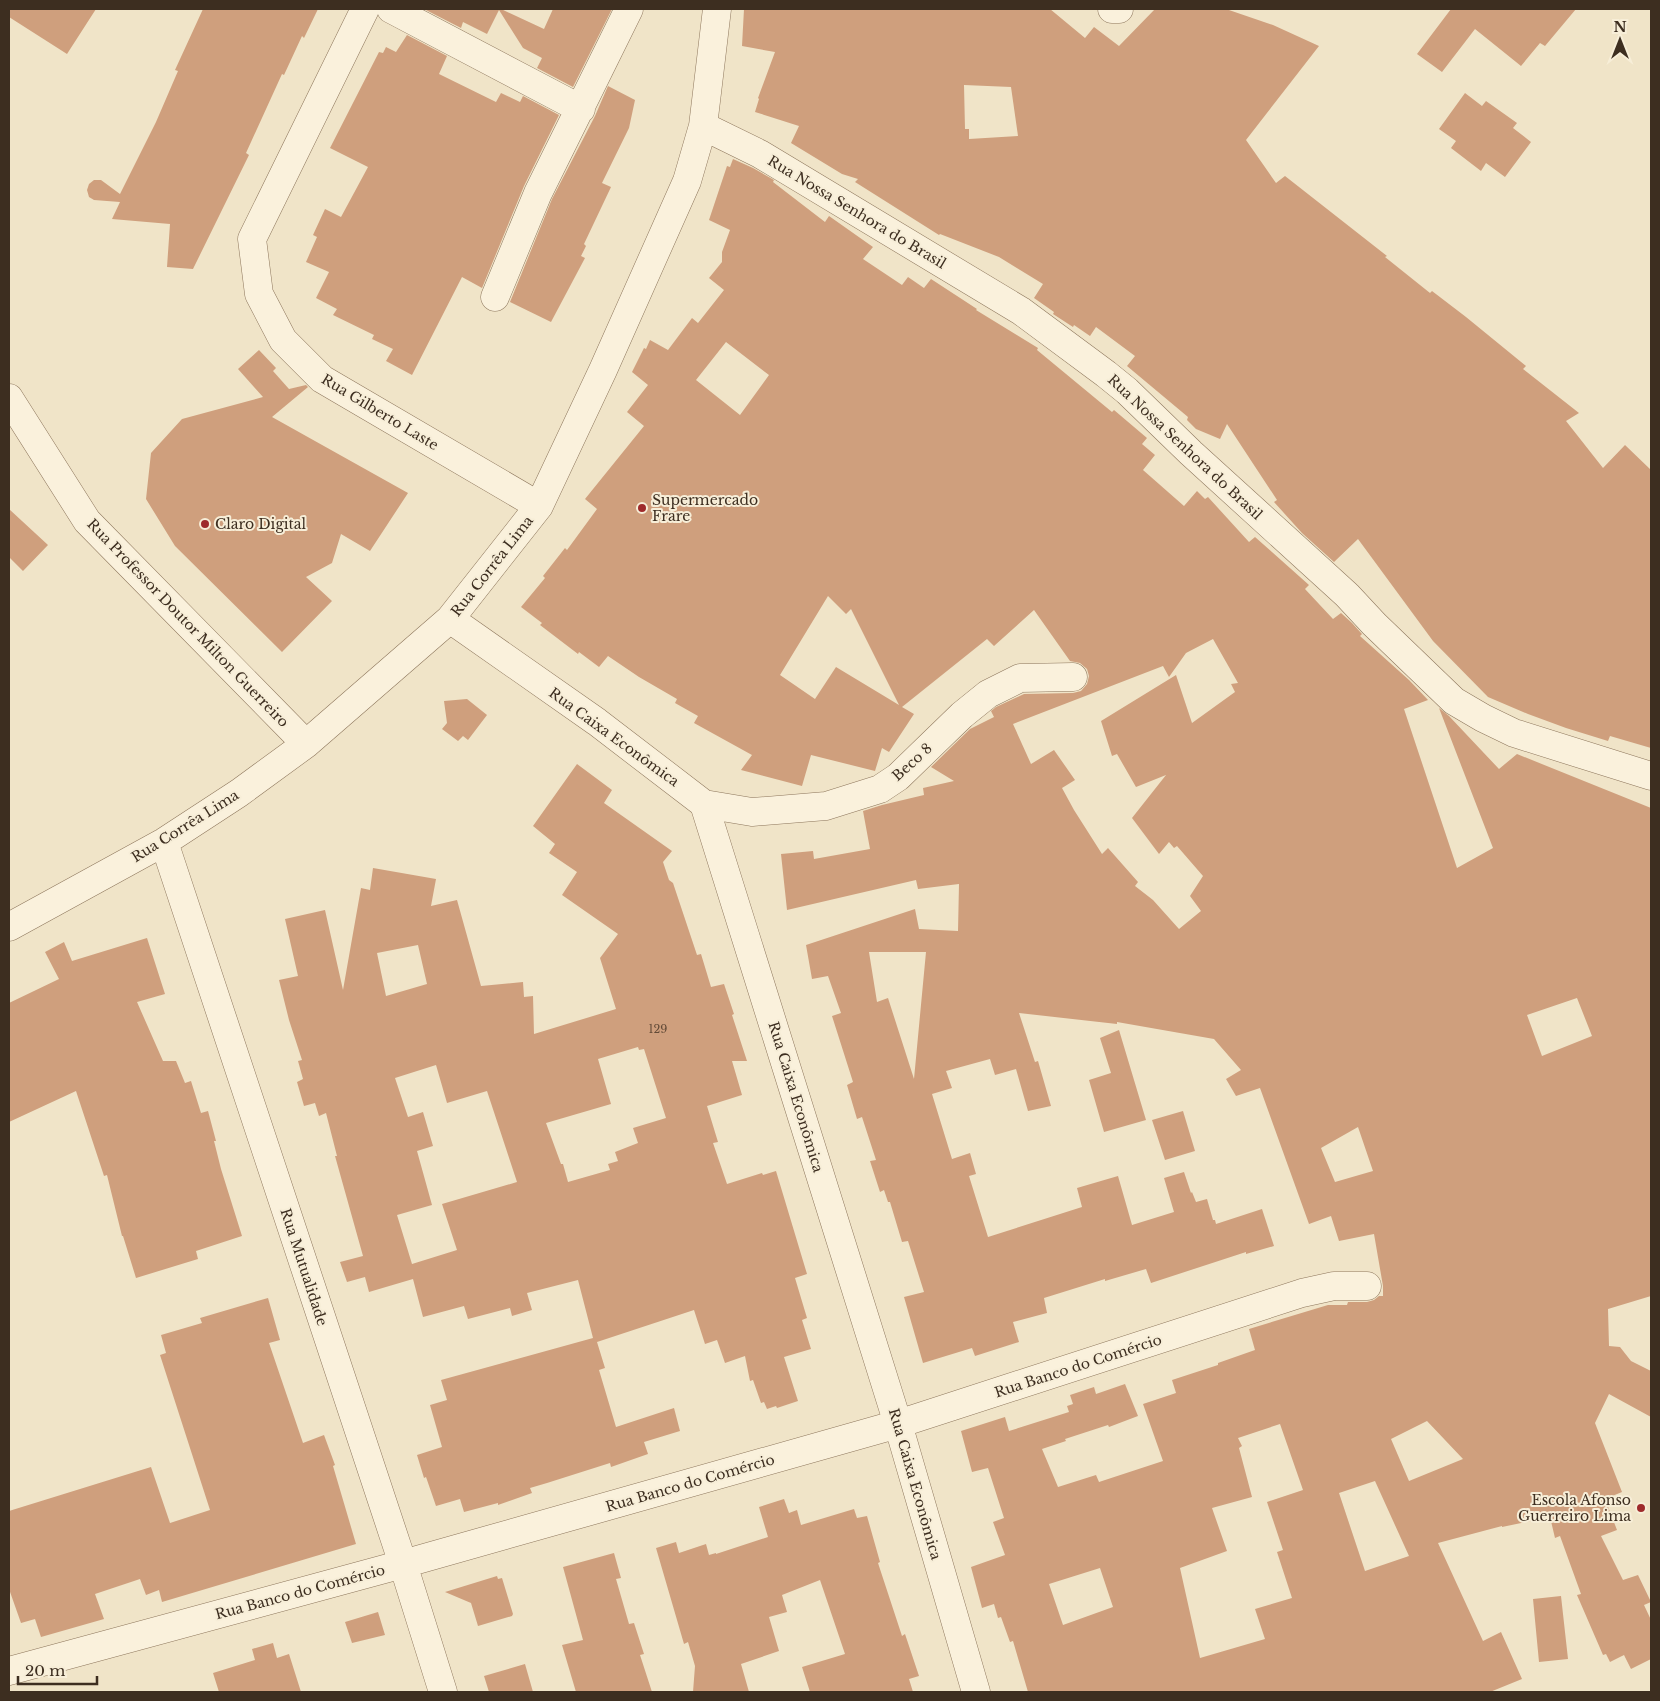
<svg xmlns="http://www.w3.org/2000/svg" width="1660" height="1701" font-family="'Libre Baskerville',serif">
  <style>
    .building { fill: #cf9f7d; fill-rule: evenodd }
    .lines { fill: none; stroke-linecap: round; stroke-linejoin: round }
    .minor-casing { stroke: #8d765c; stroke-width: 29 }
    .minor { stroke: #faf1dc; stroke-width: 28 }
    .poi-dot { fill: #9e2a2b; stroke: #f7eed8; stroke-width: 2 }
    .labels { text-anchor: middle; stroke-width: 4; stroke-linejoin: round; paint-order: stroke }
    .number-label { font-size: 11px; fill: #624a37 }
    .street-label { font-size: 14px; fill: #3d2e20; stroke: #f7eed8 }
    .poi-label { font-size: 14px; fill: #3d2e20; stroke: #f7eed8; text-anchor: start }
  </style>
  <rect width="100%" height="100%" fill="#f0e4c8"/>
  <path class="building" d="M 9,9 L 96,9 L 67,54 L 9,17 Z
    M 203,9 L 318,9 L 304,38 L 302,36 L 284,75 L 282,74 L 246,153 L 249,155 L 193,269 L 167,267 L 170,224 L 112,219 L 120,202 L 94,200 L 89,197 L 87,190 L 89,184 L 94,180 L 101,180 L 120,194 L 156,122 L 178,71 L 175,70 Z
    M 424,9 L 501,9 L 544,29 L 553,9 L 612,9 L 573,87 L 537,68 L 542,58 L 523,48 L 499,10 L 487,34 L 463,22 L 461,28 Z
    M 744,9 L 1050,9 L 1085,38 L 1094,27 L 1119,46 L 1155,9 L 1226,9 L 1273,25 L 1319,46 L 1246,140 L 1276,183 L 1285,176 L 1387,256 L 1385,257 L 1430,293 L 1432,291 L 1466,317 L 1526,366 L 1523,369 L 1579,413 L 1566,421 L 1603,468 L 1625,445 L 1651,470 L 1651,748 L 1610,736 L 1608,741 L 1566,728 L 1528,714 L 1488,697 L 1433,641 L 1358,539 L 1334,562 L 1302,533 L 1274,502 L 1277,500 L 1227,424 L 1220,439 L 1196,429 L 1187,420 L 1188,417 L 1127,366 L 1135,356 L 1096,327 L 1090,336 L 1074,325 L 1073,327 L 1053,314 L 1054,312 L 1034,298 L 1043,284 L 999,257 L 940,234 L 939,235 L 855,182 L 858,179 L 842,174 L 791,143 L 799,126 L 755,112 L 759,99 L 758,98 L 775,52 L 742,46 ZM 964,85 L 1011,87 L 1018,136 L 969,139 L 969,129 L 965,129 Z
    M 1451,9 L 1576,9 L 1545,46 L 1540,43 L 1521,66 L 1475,29 L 1442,72 L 1417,54 Z
    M 407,35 L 447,56 L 439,74 L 496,102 L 501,93 L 520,102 L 523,96 L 559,115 L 524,186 L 482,288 L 462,277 L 412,375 L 386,361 L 393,349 L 372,339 L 374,335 L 333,315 L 337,309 L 316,298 L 329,272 L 306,262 L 317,237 L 313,235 L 325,209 L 341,217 L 368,167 L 330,148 L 379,52 L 383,53 L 386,47 L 396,52 Z
    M 608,86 L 635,100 L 629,128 L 602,183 L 611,187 L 584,244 L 586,246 L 581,256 L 585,258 L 551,322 L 510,302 L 552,199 L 595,116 Z
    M 1465,93 L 1482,106 L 1486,101 L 1517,123 L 1513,128 L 1531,142 L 1505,177 L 1486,163 L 1481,171 L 1451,148 L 1456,141 L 1439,129 Z
    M 733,159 L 753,168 L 774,180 L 773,182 L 825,222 L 829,216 L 873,247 L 863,259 L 902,285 L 908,277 L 924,288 L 931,279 L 977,309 L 976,310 L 1038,348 L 1037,350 L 1112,412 L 1114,410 L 1147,438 L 1142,444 L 1155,455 L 1143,470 L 1184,506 L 1197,491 L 1205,499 L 1208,497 L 1249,542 L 1255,537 L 1309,585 L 1305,589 L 1333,619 L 1341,613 L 1352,623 L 1362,634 L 1360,636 L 1409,680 L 1428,700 L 1404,709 L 1457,868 L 1493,848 L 1439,708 L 1449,716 L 1499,769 L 1517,754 L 1651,808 L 1651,1296 L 1608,1309 L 1609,1346 L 1620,1347 L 1631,1361 L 1651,1371 L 1651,1417 L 1609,1394 L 1595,1423 L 1622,1492 L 1605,1499 L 1617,1530 L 1601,1536 L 1623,1580 L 1638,1575 L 1651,1602 L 1644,1605 L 1651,1620 L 1651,1659 L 1631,1669 L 1624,1655 L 1610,1662 L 1606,1654 L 1603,1655 L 1577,1595 L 1581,1594 L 1560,1536 L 1555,1538 L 1550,1517 L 1502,1527 L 1502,1526 L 1438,1543 L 1483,1641 L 1501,1632 L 1522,1679 L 1490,1692 L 1028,1692 L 1013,1641 L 1010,1642 L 1001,1617 L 998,1618 L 994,1604 L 982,1608 L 971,1567 L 1005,1555 L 993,1522 L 1004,1518 L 988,1468 L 972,1472 L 961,1431 L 1005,1417 L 1009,1431 L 1069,1412 L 1067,1406 L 1073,1404 L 1070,1395 L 1094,1387 L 1096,1394 L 1125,1384 L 1138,1416 L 1109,1427 L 1108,1425 L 1065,1439 L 1066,1441 L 1042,1449 L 1058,1487 L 1096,1475 L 1099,1482 L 1163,1461 L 1143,1404 L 1176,1393 L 1172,1380 L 1218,1365 L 1218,1363 L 1255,1350 L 1249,1329 L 1328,1305 L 1347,1305 L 1348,1302 L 1367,1302 L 1374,1300 L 1379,1296 L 1383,1296 L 1383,1286 L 1374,1234 L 1339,1241 L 1331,1216 L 1309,1224 L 1260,1088 L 1236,1096 L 1226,1079 L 1241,1070 L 1214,1039 L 1117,1022 L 1117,1024 L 1019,1013 L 1035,1062 L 1038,1061 L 1051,1106 L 1028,1111 L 1016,1069 L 995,1075 L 990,1059 L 946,1071 L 952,1088 L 932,1094 L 952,1159 L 970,1153 L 976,1174 L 969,1176 L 988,1237 L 1082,1207 L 1077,1188 L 1118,1176 L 1132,1225 L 1174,1212 L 1164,1178 L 1184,1172 L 1191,1193 L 1192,1192 L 1196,1202 L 1207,1199 L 1213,1220 L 1215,1220 L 1216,1224 L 1262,1209 L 1274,1246 L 1246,1254 L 1246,1252 L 1151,1283 L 1146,1269 L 1105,1281 L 1105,1279 L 1044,1298 L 1047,1313 L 1013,1322 L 1019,1342 L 975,1356 L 972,1348 L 923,1363 L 904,1297 L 924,1292 L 908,1241 L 902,1242 L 890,1202 L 888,1202 L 884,1190 L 880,1192 L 870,1161 L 876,1160 L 862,1117 L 857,1119 L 847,1085 L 853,1082 L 832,1016 L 841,1013 L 828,976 L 812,979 L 806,945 L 915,909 L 919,929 L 958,931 L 959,884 L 918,889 L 916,880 L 787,910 L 781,854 L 813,851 L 814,859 L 870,849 L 863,811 L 882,805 L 924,795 L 923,788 L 954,781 L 931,767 L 970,729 L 994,717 L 991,711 L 996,707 L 1024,694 L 1073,693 L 1081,691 L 1087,684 L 1089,676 L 1087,669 L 1080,663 L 1070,661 L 1034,610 L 994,646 L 987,639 L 902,707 L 914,714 L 889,752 L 882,748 L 875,771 L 811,755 L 802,786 L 741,770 L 752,755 L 694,723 L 698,716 L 675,703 L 677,699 L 639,677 L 608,656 L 599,667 L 579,652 L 578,654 L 540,625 L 542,623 L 521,607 L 545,578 L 543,576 L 565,548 L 567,550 L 597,509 L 585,499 L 644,426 L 627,412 L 648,385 L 632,372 L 644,348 L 646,349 L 650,340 L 668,350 L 692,318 L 698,323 L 724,290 L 709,278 L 722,262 L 722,252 L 730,230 L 709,220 L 727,166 L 730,167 ZM 726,342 L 769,375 L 740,415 L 696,380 ZM 828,596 L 846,614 L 851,609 L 899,705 L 836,667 L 815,699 L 780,675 ZM 1213,639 L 1238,683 L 1231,684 L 1235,692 L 1192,723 L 1176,675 L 1101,721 L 1112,756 L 1117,754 L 1136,787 L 1166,775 L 1132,818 L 1159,854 L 1169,842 L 1174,848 L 1177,846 L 1203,876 L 1190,896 L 1201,911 L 1179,929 L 1153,900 L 1135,886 L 1138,882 L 1108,848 L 1102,854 L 1074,810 L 1062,788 L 1075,780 L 1054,750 L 1031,764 L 1013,724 L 1163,666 L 1169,677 L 1186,653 ZM 869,952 L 926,952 L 914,1079 L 888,998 L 877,1002 ZM 1577,998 L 1592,1036 L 1542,1056 L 1527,1015 ZM 1358,1127 L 1373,1171 L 1335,1182 L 1321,1148 ZM 1427,1421 L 1463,1459 L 1409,1481 L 1391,1439 ZM 1280,1424 L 1303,1490 L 1267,1502 L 1283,1550 L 1277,1552 L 1292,1598 L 1255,1609 L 1265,1639 L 1200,1658 L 1180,1568 L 1227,1551 L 1212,1508 L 1252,1497 L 1239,1448 L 1242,1446 L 1238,1438 ZM 1375,1481 L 1409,1556 L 1365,1571 L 1339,1493 ZM 1100,1568 L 1113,1607 L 1063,1625 L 1049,1584 Z
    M 259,350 L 276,368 L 273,371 L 289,389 L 306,385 L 308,387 L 272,417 L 408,493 L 370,551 L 341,534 L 332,563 L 306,577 L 332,601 L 282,652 L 175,546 L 146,499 L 151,453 L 182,419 L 263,397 L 238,369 Z
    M 9,509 L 48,545 L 23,571 L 9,557 Z
    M 467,699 L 487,715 L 468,740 L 463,736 L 458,741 L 442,729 L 447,723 L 444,701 Z
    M 577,764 L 612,790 L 604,803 L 672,851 L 663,862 L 669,880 L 673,883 L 697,955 L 701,954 L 711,987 L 724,984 L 734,1014 L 732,1015 L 747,1061 L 732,1061 L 742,1095 L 707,1106 L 718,1142 L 713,1143 L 727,1184 L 762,1173 L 763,1175 L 776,1171 L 807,1274 L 795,1278 L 807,1318 L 802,1320 L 811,1349 L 784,1357 L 798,1401 L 777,1408 L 776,1406 L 767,1409 L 764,1402 L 761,1403 L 753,1380 L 750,1381 L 745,1356 L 725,1363 L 717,1340 L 705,1344 L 694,1310 L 597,1342 L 605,1368 L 599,1370 L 616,1427 L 674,1408 L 680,1431 L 644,1442 L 648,1454 L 611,1467 L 610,1463 L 547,1483 L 530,1488 L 532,1493 L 498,1505 L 498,1503 L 464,1512 L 460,1499 L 436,1506 L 426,1477 L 424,1478 L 417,1455 L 442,1447 L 430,1405 L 447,1400 L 441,1380 L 593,1338 L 578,1280 L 527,1293 L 532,1310 L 512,1316 L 510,1308 L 468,1319 L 464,1306 L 423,1317 L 413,1279 L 369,1292 L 365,1277 L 347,1282 L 340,1262 L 363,1256 L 335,1156 L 337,1156 L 326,1113 L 319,1116 L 315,1103 L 304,1106 L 297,1082 L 303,1079 L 298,1061 L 302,1060 L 289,1020 L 279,980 L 298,976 L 285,919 L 325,910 L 343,990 L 361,888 L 370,890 L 373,868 L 436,879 L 431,906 L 457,900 L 481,986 L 523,982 L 524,997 L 533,996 L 534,1034 L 616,1009 L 600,958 L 618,934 L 562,895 L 577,872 L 549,853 L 555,844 L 533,826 ZM 418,945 L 427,984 L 386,996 L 377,953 ZM 638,1047 L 639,1050 L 644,1049 L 666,1118 L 633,1128 L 638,1143 L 615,1152 L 618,1161 L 608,1164 L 610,1170 L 568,1182 L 563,1164 L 561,1164 L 546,1123 L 611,1104 L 598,1059 ZM 436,1065 L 447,1103 L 487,1091 L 517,1182 L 442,1204 L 457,1250 L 412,1264 L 397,1215 L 432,1205 L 417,1151 L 433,1146 L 423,1112 L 408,1117 L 395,1078 Z
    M 147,938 L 165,994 L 137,1002 L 163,1061 L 176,1061 L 185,1083 L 191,1081 L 201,1113 L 208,1111 L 216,1141 L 214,1141 L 221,1169 L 242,1236 L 196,1251 L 198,1259 L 136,1278 L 123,1236 L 122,1236 L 107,1175 L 104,1176 L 76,1091 L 9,1122 L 9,1003 L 59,979 L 45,952 L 64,942 L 72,961 Z
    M 1119,1030 L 1146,1120 L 1104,1132 L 1089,1080 L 1111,1073 L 1100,1038 Z
    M 1183,1111 L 1195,1151 L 1165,1160 L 1152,1120 Z
    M 268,1298 L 280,1340 L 269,1343 L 303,1443 L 324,1435 L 335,1465 L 333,1466 L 356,1544 L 162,1602 L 159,1590 L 146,1595 L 140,1579 L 95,1594 L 104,1619 L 41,1637 L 35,1619 L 21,1623 L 9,1589 L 9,1511 L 151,1467 L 170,1523 L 210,1510 L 160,1355 L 166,1353 L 161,1335 L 202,1323 L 200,1318 Z
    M 784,1499 L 789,1513 L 797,1510 L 801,1525 L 854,1509 L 857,1518 L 867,1516 L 880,1562 L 878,1563 L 902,1636 L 905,1634 L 919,1676 L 909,1679 L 913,1692 L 810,1692 L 802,1667 L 845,1654 L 820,1580 L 782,1595 L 787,1612 L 769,1617 L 779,1651 L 741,1664 L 749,1692 L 693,1692 L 695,1666 L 688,1642 L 684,1644 L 656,1548 L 676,1542 L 679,1553 L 706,1544 L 709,1555 L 716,1553 L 716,1554 L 768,1537 L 759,1507 Z
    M 614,1553 L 621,1578 L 616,1579 L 629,1624 L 634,1623 L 644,1654 L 640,1655 L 652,1692 L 576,1692 L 562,1645 L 583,1640 L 563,1567 Z
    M 497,1576 L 498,1579 L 502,1578 L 513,1614 L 512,1616 L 478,1626 L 471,1603 L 445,1592 Z
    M 1561,1596 L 1568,1659 L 1539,1662 L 1533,1599 Z
    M 378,1612 L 385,1635 L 352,1643 L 345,1622 Z
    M 273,1643 L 277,1658 L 289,1654 L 301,1692 L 219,1692 L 213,1673 L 255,1660 L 252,1649 Z
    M 525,1664 L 533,1692 L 489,1692 L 484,1676 Z"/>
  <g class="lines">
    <defs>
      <path id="minor" d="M 365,9 L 252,239 L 259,294 L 283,340 L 322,379 L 539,506
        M 391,9 L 581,109
        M 1112,9 L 1119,9
        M 703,126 L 760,154 L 1021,311 L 1106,374 L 1127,391 L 1191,453 L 1347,595 L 1374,624 L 1454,701 L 1483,718 L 1514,733 L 1651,776
        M 495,297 L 538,193 L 629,9
        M 9,398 L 87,521 L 306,744
        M 450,619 L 597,722 L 704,804 L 898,1424 L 976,1692
        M 704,804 L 752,812 L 826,806 L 880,789 L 898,777 L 962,715 L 988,694 L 1020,678 L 1073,677
        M 164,842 L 403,1564 L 443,1692
        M 9,927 L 164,842 L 239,793 L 306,744 L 450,619 L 539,506 L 603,370 L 687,181 L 703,126 L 717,9
        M 9,1671 L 403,1564 L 898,1424 L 1302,1293 L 1334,1286 L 1367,1286"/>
    </defs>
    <use href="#minor" class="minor-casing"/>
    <use href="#minor" class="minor"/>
  </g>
  <g class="poi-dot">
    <circle cx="642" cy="508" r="5"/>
    <circle cx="205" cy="524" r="5"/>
    <circle cx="1641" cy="1508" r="5"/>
  </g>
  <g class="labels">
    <g class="number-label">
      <text x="658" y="1033">129</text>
    </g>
    <g class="street-label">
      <text transform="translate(857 212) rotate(31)" y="5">Rua Nossa Senhora do Brasil</text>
      <text transform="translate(380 412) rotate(31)" y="5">Rua Gilberto Laste</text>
      <text transform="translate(1185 447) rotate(43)" y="5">Rua Nossa Senhora do Brasil</text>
      <text transform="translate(492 566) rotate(-52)" y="5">Rua Corrêa Lima</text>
      <text transform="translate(188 623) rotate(46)" y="5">Rua Professor Doutor Milton Guerreiro</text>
      <text transform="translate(614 737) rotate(36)" y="5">Rua Caixa Econômica</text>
      <text transform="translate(912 762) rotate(-42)" y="5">Beco 8</text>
      <text transform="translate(185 826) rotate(-32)" y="5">Rua Corrêa Lima</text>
      <text transform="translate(796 1097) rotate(73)" y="5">Rua Caixa Econômica</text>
      <text transform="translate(304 1267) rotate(72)" y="5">Rua Mutualidade</text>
      <text transform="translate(1078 1366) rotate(-18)" y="5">Rua Banco do Comércio</text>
      <text transform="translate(690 1483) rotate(-16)" y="5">Rua Banco do Comércio</text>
      <text transform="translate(915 1484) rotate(74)" y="5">Rua Caixa Econômica</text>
      <text transform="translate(300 1592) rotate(-15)" y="5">Rua Banco do Comércio</text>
    </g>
    <g class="poi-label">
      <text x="652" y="505">Supermercado<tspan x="652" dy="16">Frare</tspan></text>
      <text x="215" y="529">Claro Digital</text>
      <text x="1631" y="1505" text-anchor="end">Escola Afonso<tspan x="1631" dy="16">Guerreiro Lima</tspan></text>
    </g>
  </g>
  <rect width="1660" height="1701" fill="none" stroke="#3d2e20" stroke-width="20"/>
  <g transform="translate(1620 40)" stroke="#f7eed8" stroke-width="4" paint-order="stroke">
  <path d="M0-4L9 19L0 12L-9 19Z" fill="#3d2e20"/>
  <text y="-8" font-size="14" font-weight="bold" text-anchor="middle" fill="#3d2e20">N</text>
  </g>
  <path d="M18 1676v8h79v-8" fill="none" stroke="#3d2e20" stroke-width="2.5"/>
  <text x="25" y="1676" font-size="15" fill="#3d2e20" stroke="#f7eed8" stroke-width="4" paint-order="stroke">20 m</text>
</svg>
